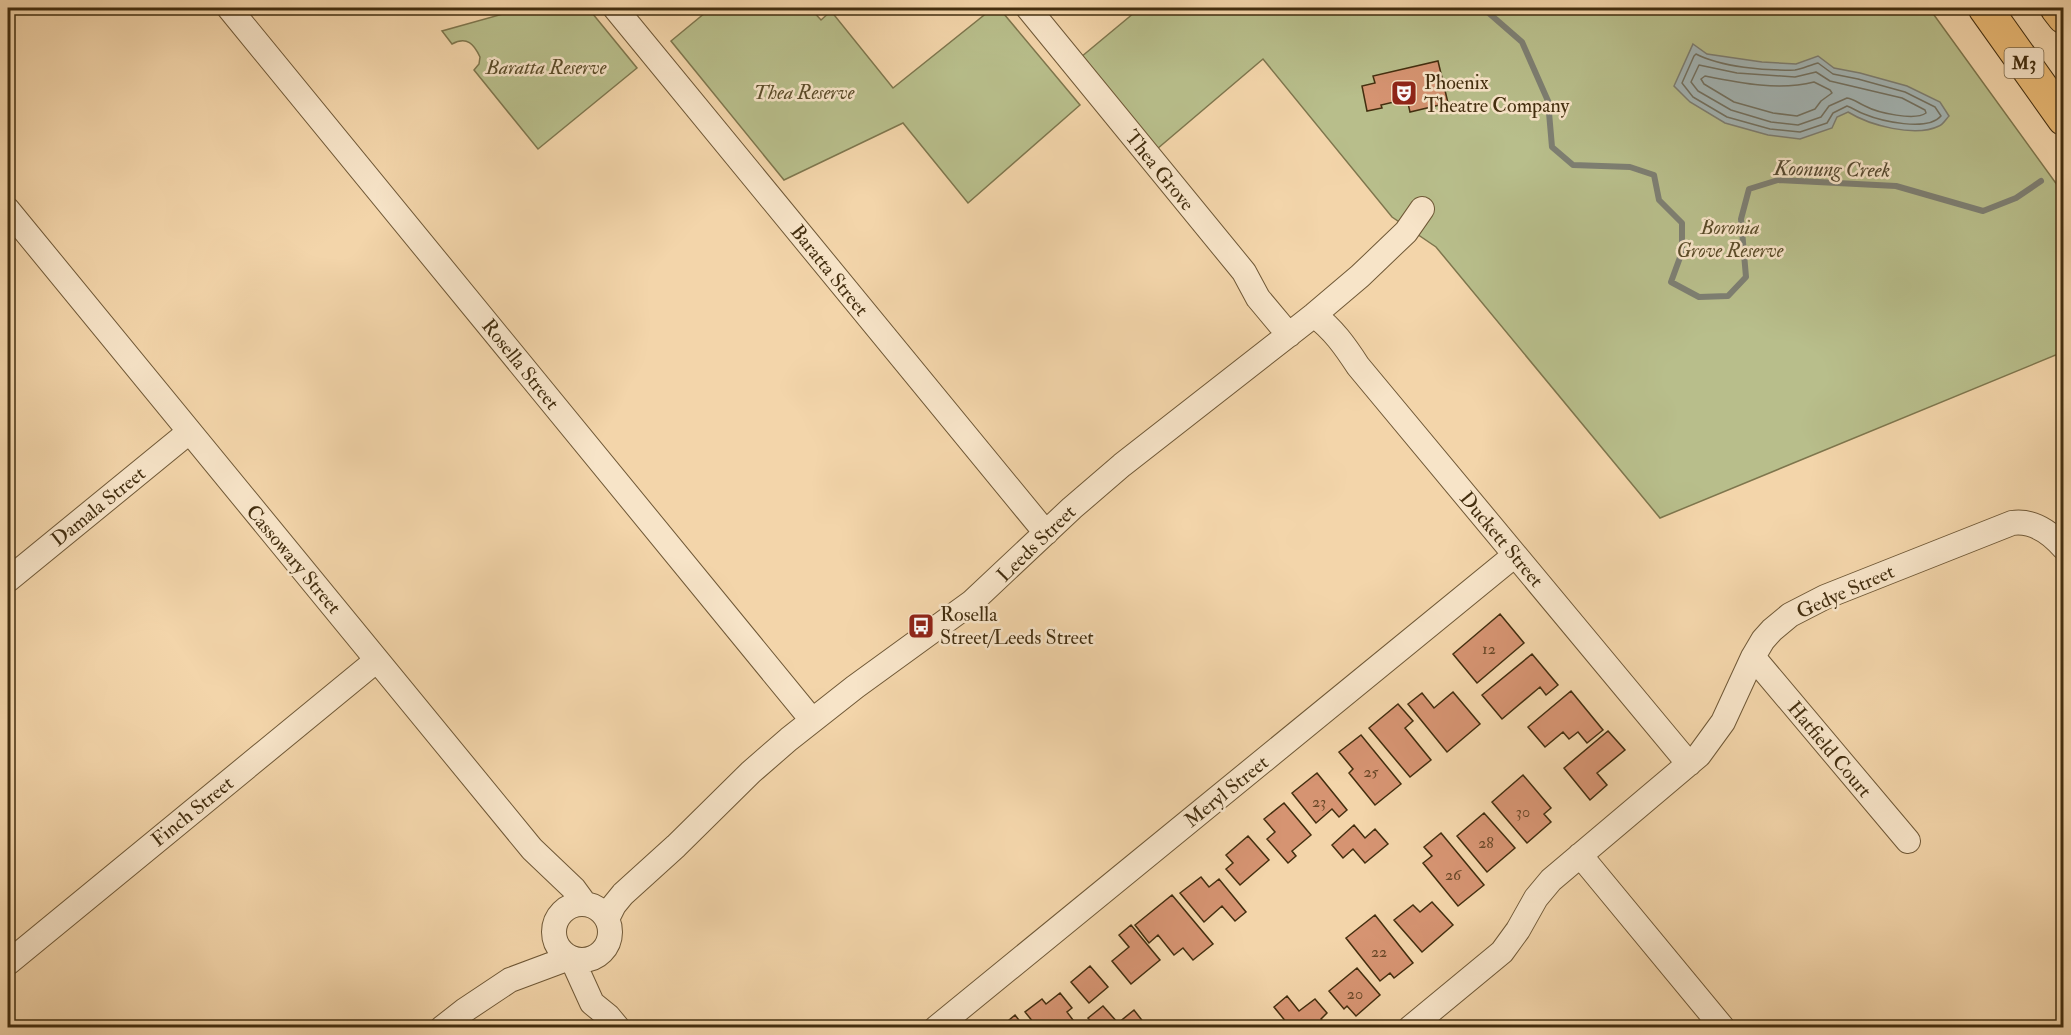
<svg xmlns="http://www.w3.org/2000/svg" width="2071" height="1035" font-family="'IM FELL Double Pica',serif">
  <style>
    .green { fill: #b8be8b; stroke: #7e764d; stroke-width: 1.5 }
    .water { fill: #a3b5b5; stroke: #7d7f73; stroke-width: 1.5 }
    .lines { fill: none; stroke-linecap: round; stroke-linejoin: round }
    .shore { stroke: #737262; stroke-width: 1.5 }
    .stream { stroke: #7d7f73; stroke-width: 6 }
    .building { fill: #d69472; stroke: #432e0f; stroke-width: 1.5 }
    .minor-casing { stroke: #6f5836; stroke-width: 26 }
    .motorway-casing { stroke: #432e0f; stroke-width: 35 }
    .minor { stroke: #f7e4c8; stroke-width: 24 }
    .motorway { stroke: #eaba75; stroke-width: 33 }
    .labels { text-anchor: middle; stroke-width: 5; stroke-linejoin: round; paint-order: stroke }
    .number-label { font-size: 16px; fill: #684828 }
    .shield { fill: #f7e4c8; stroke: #796546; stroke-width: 1.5 }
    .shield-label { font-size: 18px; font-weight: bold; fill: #432e0f }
    .park-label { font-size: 20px; font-style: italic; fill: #5a4b28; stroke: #f7e4c8 }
    .poi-label { font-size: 20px; fill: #432e0f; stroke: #f7e4c8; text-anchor: start }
    .street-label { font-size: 20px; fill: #432e0f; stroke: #f7e4c8 }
    .water-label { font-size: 21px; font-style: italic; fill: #564930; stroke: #f7e4c8 }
  </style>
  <rect width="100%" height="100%" fill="#f3d5aa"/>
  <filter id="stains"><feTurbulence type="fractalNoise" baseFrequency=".00333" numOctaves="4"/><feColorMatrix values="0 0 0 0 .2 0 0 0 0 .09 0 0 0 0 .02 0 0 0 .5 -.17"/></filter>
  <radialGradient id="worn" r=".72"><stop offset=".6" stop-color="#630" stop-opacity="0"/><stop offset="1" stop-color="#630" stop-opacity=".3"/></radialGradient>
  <path class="green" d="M 524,8 L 588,8 L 637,68 L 538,149 L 474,70 L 479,64 L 480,57 C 474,44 467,36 452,44 L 442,31 Z
    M 711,8 L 810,8 L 821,20 L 831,11 L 893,88 L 993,8 L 999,8 L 1080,105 L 968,203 L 903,123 L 784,180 L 671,41 Z
    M 1140,8 L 1929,8 L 2063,193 L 2063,352 L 1660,518 L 1436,247 L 1392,217 L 1263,59 L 1157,149 L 1081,57 Z"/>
  <path class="water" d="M 1693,44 L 1707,54 L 1762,62 L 1796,64 L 1818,56 L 1834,68 L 1860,73 L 1907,86 L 1940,102 L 1949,116 C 1946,119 1943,125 1939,126 C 1915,138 1869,125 1848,112 L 1837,117 L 1832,128 L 1800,139 L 1768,135 L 1725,123 L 1690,102 L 1674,86 Z"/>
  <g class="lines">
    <path class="shore" d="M 1696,54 C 1721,67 1766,71 1795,70 C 1802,69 1810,65 1818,63 L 1833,74 L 1858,79 L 1905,92 L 1935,107 L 1941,116 C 1927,132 1881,121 1864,114 C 1858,112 1853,108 1847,106 L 1833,113 L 1827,123 L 1800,132 L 1770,129 L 1727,117 L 1693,97 L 1682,83 L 1694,56 Z
      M 1699,65 L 1737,73 L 1795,77 L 1816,72 L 1830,81 L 1902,98 L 1925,110 L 1926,113 C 1915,121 1878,113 1865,106 C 1858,103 1854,99 1847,98 L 1829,106 L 1821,117 L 1798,125 L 1771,122 L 1731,110 L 1698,91 L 1691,82 Z
      M 1705,76 C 1740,83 1779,91 1814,82 L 1830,90 L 1832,93 L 1821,101 L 1815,109 L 1797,116 L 1773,113 L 1734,102 L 1704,84 L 1701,79 Z"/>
    <path class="stream" d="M 1483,8 L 1522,42 L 1548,101 L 1552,147 L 1573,165 L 1630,167 L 1654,175 L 1659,200 L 1682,223 L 1682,252 L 1671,282 L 1699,297 L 1728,296 L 1746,277 L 1741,219 L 1749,189 L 1778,180 L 1896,186 L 1983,211 L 2016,198 L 2041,181"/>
  </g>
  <path class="building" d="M 1438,61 L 1448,103 L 1410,112 L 1407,99 L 1381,105 L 1382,108 L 1367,111 L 1362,86 L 1375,83 L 1373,76 Z
    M 1500,614 L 1524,643 L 1477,683 L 1453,654 Z
    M 1532,654 L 1558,685 L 1546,695 L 1540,687 L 1502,719 L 1482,695 Z
    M 1571,691 L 1603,730 L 1587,743 L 1578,732 L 1569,739 L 1563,732 L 1545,747 L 1528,727 Z
    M 1453,692 L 1480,724 L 1447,752 L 1408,704 L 1422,693 L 1434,708 Z
    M 1398,704 L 1413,721 L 1405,728 L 1431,760 L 1410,777 L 1369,728 Z
    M 1608,731 L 1625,750 L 1597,773 L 1607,785 L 1590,800 L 1564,768 Z
    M 1361,735 L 1401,784 L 1375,805 L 1349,773 L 1353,769 L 1339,752 Z
    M 1317,773 L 1347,810 L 1339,817 L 1332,809 L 1316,823 L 1292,793 Z
    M 1523,775 L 1551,808 L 1544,814 L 1551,822 L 1527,843 L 1492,802 Z
    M 1284,803 L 1311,835 L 1292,851 L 1296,856 L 1288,863 L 1267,839 L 1275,832 L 1264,819 Z
    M 1484,813 L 1515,848 L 1487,872 L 1457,836 Z
    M 1354,825 L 1365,838 L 1375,829 L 1388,844 L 1365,863 L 1353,849 L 1343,858 L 1332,845 Z
    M 1441,833 L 1484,885 L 1458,906 L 1423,863 L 1432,856 L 1424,847 Z
    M 1248,836 L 1269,860 L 1240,885 L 1226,869 L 1233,863 L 1226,855 Z
    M 1201,877 L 1209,887 L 1219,879 L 1246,912 L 1235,921 L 1222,906 L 1204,922 L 1180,893 Z
    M 1172,895 L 1213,944 L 1193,960 L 1183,948 L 1174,955 L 1158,935 L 1149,943 L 1135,925 Z
    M 1432,902 L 1453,925 L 1422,952 L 1394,920 L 1413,905 L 1420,912 Z
    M 1375,915 L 1413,963 L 1394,978 L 1390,973 L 1380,981 L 1346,938 Z
    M 1131,925 L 1160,960 L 1131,984 L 1112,961 L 1129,947 L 1119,935 Z
    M 1090,966 L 1108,987 L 1089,1003 L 1071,982 Z
    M 1357,968 L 1380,995 L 1356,1016 L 1347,1006 L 1344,1009 L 1329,991 Z
    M 1060,993 L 1072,1008 L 1067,1012 L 1079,1028 L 1038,1028 L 1025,1012 L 1042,999 L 1046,1004 Z
    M 1287,996 L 1299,1011 L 1315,999 L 1327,1013 L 1321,1019 L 1327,1026 L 1291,1028 L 1274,1007 Z
    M 1103,1006 L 1118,1023 L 1134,1010 L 1148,1028 L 1096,1028 L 1088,1018 Z
    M 1015,1015 L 1025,1028 L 1004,1028 L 1002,1026 Z"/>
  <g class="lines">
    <defs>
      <path id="minor" d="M 229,8 L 812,720
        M 615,8 L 1046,533
        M 1028,8 L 1244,272 L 1258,298 L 1289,335
        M 8,210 L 532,849 L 574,889 L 585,904
        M 1314,315 C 1333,329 1345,346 1358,366 L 1689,764
        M 8,580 L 189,432
        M 1753,657 L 1908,841
        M 1580,855 L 1723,1028
        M554 932a28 28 0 1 1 56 0a28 28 0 1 1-56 0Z
        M 607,919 L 614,905 L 623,894 L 676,846 L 751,772 L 789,739 L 855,687 L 972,602 L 1072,508 L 1122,465 L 1314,315 L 1360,276 L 1406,232 L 1422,209
        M 572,959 L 592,1003 L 608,1016 L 618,1028
        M 8,963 L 377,660
        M 442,1028 L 465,1010 L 510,980 L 569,958
        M 936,1028 L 1515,555
        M 1410,1028 L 1502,952 L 1518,930 L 1536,898 L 1551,880 L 1699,755 L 1723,722 L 1753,657 L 1763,640 L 1772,630 L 1790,615 L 1825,597 L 2012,523 C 2033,520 2050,532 2064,548"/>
      <path id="motorway" d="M 1985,8 L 2064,119
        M 2057,8 L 2064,17"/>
    </defs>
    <use href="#minor" class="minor-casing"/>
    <use href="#motorway" class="motorway-casing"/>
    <use href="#minor" class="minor"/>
    <use href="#motorway" class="motorway"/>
  </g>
  <defs>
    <symbol id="theatre-square" viewBox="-11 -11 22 22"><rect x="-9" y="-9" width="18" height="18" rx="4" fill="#8f2418" stroke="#f7e4c8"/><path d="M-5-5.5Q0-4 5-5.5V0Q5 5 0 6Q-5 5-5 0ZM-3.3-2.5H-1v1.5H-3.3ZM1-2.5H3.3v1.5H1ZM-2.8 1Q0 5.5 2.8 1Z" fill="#fff"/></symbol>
    <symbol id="bus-square" viewBox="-11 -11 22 22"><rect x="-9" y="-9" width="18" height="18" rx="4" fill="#8f2418" stroke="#f7e4c8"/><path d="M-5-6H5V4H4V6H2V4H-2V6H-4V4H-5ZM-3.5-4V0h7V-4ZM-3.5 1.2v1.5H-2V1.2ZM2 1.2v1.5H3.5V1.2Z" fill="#fff"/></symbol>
  </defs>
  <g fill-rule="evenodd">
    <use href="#theatre-square" x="1389" y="78" width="30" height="30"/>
    <use href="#bus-square" x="906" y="611" width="30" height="30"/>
  </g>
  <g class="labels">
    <g class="number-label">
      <text x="1489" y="654">12</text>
      <text x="1371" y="777">25</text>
      <text x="1319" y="807">23</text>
      <text x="1523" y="817">30</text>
      <text x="1486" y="848">28</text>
      <text x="1453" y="880">26</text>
      <text x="1379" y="957">22</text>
      <text x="1355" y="999">20</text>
    </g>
    <rect class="shield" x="2004.5" y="48" width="39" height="30" rx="4.5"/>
    <g class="shield-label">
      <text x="2024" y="69">M3</text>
    </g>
    <g class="park-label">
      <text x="546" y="74">Baratta Reserve</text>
      <text x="804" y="99">Thea Reserve</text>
      <text x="1730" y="234">Boronia<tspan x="1730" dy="23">Grove Reserve</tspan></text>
    </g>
    <g class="poi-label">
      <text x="1424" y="89">Phoenix<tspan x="1424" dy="23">Theatre Company</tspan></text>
      <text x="940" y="621">Rosella<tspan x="940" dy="23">Street/Leeds Street</tspan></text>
    </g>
    <g class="street-label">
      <text transform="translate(1160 170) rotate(51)" y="7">Thea Grove</text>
      <text transform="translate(830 270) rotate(51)" y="7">Baratta Street</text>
      <text transform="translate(521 364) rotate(51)" y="7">Rosella Street</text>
      <text transform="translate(98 506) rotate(-39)" y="7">Damala Street</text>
      <text transform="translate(1502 539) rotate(50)" y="7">Duckett Street</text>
      <text transform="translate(1036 543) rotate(-44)" y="7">Leeds Street</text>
      <text transform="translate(294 559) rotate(50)" y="7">Cassowary Street</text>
      <text transform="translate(1845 591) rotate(-24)" y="7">Gedye Street</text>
      <text transform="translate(1830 749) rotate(50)" y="7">Hatfield Court</text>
      <text transform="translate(1226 791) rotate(-39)" y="7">Meryl Street</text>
      <text transform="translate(192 811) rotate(-39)" y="7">Finch Street</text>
    </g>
    <g class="water-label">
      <text transform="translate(1832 169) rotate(1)" y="7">Koonung Creek</text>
    </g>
  </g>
  <rect width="2071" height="1035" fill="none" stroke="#f3d5aa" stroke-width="30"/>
  <rect x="9" y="9" width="2053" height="1017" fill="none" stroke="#432e0f" stroke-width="3"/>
  <rect x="15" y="15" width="2041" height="1005" fill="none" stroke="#432e0f" stroke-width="1.5"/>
  <rect width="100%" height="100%" filter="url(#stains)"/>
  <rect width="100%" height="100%" fill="url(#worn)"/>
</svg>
